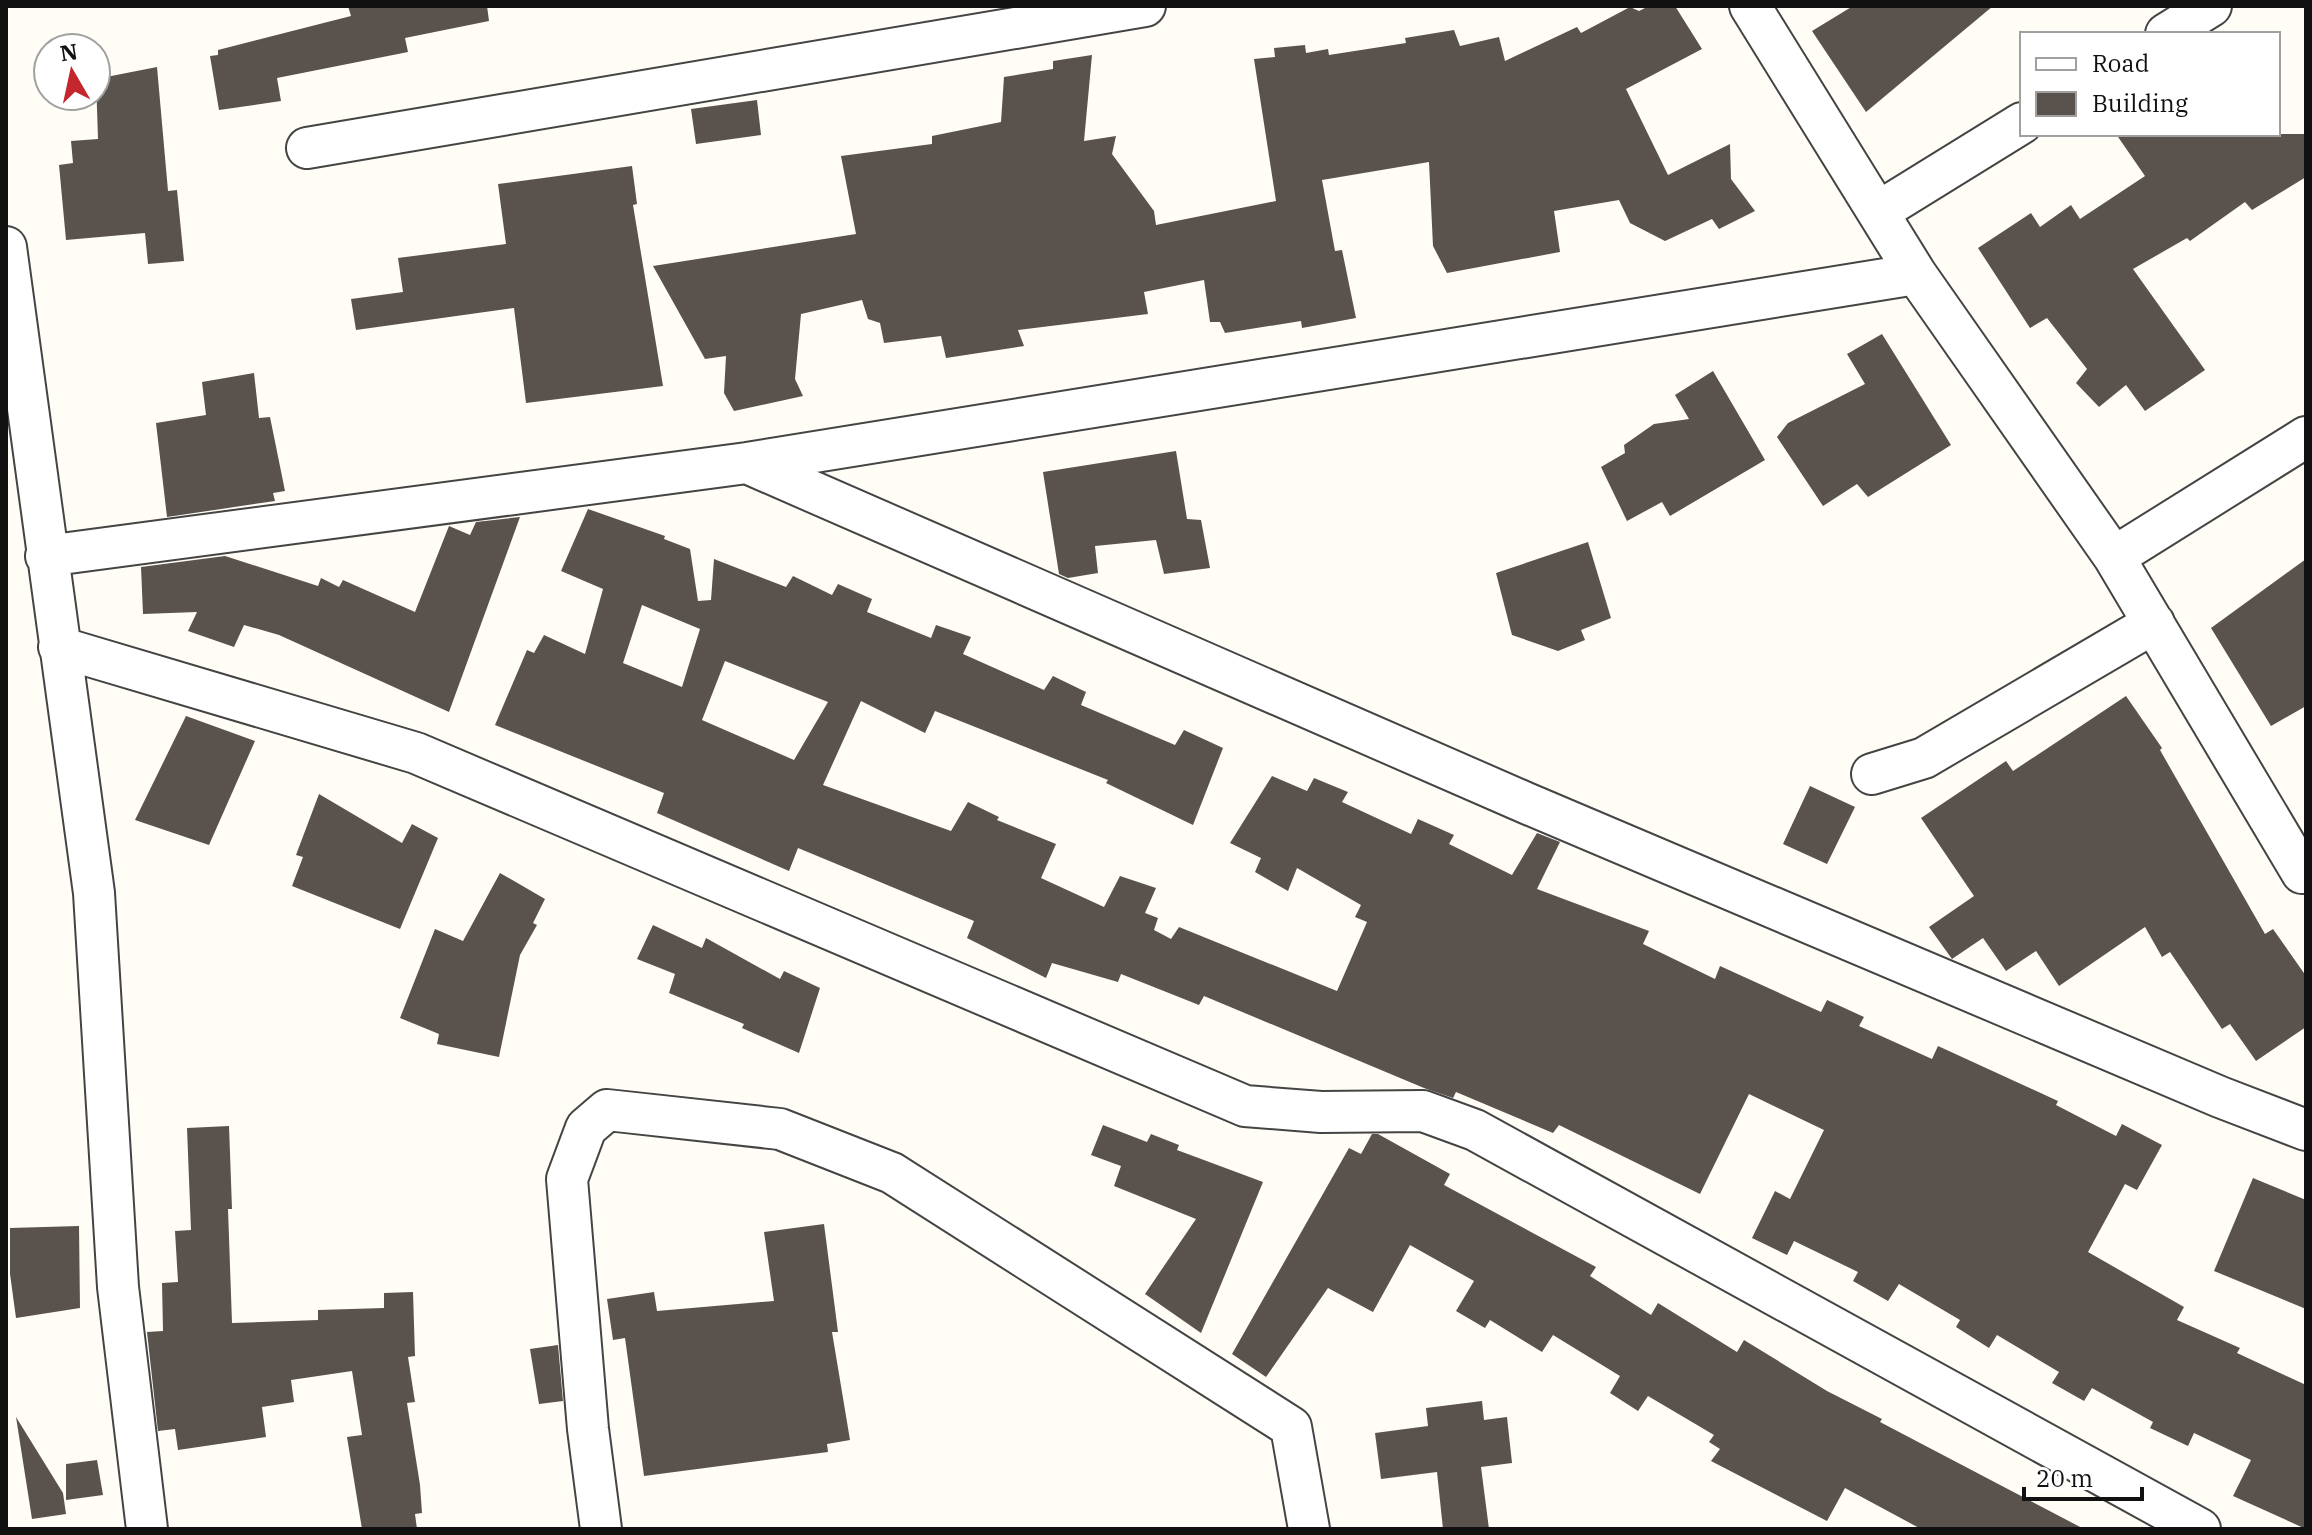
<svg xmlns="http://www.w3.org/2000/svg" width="2312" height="1535" font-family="'IBM Plex Serif',serif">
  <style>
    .building { fill: #5a524d; fill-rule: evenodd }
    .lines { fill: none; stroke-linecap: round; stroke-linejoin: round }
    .street-casing { stroke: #444; stroke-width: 44 }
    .street { stroke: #fff; stroke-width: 40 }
  </style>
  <rect width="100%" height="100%" fill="#fffdf5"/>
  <path class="building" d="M 348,6 L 487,6 L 489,21 L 405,38 L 408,52 L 277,78 L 281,101 L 219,110 L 210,56 L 218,55 L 218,50 L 351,16 Z
    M 1649,6 L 1675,6 L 1702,49 L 1626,89 L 1668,175 L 1730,144 L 1731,179 L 1755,211 L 1719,229 L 1712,219 L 1665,241 L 1630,223 L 1619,200 L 1554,211 L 1560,252 L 1447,273 L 1433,246 L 1429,162 L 1322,180 L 1335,251 L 1342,250 L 1356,318 L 1302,328 L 1301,321 L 1225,333 L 1220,322 L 1210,322 L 1204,280 L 1144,292 L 1148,314 L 1018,330 L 1024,346 L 946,358 L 941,336 L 884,343 L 880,323 L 868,319 L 862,300 L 801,314 L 795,379 L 803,396 L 734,411 L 724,393 L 726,356 L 705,359 L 653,266 L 856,234 L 841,156 L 932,144 L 932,136 L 1001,122 L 1004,77 L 1053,69 L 1053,61 L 1092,55 L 1084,141 L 1116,136 L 1112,154 L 1154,211 L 1156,225 L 1276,201 L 1254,59 L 1275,57 L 1274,48 L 1305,45 L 1306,53 L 1328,49 L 1329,55 L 1406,43 L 1405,38 L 1454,30 L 1460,46 L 1499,37 L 1505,61 L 1577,27 L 1581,33 L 1630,7 L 1639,11 Z
    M 1853,6 L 1993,6 L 1866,112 L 1812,31 Z
    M 157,67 L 168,191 L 177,190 L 184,261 L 148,264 L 145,233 L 66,240 L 59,165 L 73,163 L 71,141 L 98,139 L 96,79 Z
    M 757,100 L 761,135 L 696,144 L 691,109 Z
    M 2116,134 L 2306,134 L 2306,177 L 2252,210 L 2245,202 L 2190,241 L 2187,238 L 2133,269 L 2205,370 L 2145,411 L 2126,385 L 2099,407 L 2076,383 L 2087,369 L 2047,318 L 2030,328 L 1978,248 L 2031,213 L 2040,227 L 2071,205 L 2080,219 L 2145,176 Z
    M 632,166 L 637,204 L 633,205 L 663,386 L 526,403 L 514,308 L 356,330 L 351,299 L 403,292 L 398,258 L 506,244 L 498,184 Z
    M 1882,334 L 1951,445 L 1868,497 L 1857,484 L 1823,506 L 1777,437 L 1788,423 L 1865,384 L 1847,354 Z
    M 1713,371 L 1765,460 L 1670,516 L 1662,502 L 1627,521 L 1601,467 L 1625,453 L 1624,445 L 1654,424 L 1689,419 L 1675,395 Z
    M 254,373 L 259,418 L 270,417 L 285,491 L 273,493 L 275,501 L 167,517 L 156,423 L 206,415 L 202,382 Z
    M 1176,451 L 1187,519 L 1201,520 L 1210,568 L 1164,574 L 1156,540 L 1095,546 L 1098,573 L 1068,578 L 1059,574 L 1043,472 Z
    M 588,509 L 665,536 L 664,539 L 690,549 L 698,601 L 711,600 L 714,559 L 786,587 L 793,576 L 832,595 L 838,584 L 872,599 L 867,612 L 931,638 L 936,625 L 971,637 L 963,654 L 1044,690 L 1053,676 L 1086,692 L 1081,705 L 1175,745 L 1184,730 L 1223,748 L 1193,825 L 1106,783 L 1108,780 L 935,711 L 925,733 L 861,701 L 823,785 L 951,831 L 968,802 L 999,817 L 997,820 L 1056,844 L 1041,878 L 1104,907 L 1120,876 L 1156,888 L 1145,913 L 1158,918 L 1154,930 L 1171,939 L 1179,927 L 1337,991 L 1367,922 L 1355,917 L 1361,905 L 1297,868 L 1288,891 L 1255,872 L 1261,858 L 1230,843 L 1272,776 L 1307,791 L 1314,778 L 1348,792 L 1342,802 L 1411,834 L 1418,819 L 1454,835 L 1449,844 L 1512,875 L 1537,833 L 1560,842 L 1537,889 L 1649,931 L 1643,944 L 1715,979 L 1720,966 L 1821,1012 L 1827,1000 L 1864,1017 L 1859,1026 L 1932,1059 L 1938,1046 L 2058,1101 L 2056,1105 L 2116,1136 L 2122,1124 L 2162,1145 L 2137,1190 L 2125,1184 L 2088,1252 L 2184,1307 L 2177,1320 L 2240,1348 L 2237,1353 L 2306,1385 L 2306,1529 L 2233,1496 L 2251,1460 L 2194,1433 L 2188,1446 L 2150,1428 L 2153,1422 L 2092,1388 L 2084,1401 L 2052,1383 L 2059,1372 L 1997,1335 L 1989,1348 L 1956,1327 L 1960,1320 L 1899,1284 L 1888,1301 L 1853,1281 L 1858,1272 L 1794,1241 L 1787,1255 L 1752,1238 L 1775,1191 L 1790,1199 L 1824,1130 L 1749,1094 L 1700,1194 L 1559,1125 L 1553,1133 L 1456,1092 L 1453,1098 L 1424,1088 L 1204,996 L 1199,1005 L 1121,974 L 1118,982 L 1052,963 L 1046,978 L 967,938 L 974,921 L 798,848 L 789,871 L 657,813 L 664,793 L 495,725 L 527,650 L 534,653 L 544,635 L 585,654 L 603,589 L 561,571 ZM 642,605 L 700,629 L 682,687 L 623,663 ZM 725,661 L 828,702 L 794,760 L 702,720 Z
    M 520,517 L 449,712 L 279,635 L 244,625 L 234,647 L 188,631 L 197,612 L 143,614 L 141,567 L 225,556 L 318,586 L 321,578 L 339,587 L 343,580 L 415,612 L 449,526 L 470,535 L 476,522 Z
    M 1588,542 L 1611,618 L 1581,630 L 1585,640 L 1558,651 L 1512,635 L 1496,573 Z
    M 2306,559 L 2306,706 L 2271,726 L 2211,628 Z
    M 2126,696 L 2162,748 L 2160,750 L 2265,934 L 2273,929 L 2306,976 L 2306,1027 L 2256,1061 L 2230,1024 L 2222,1029 L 2170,952 L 2162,957 L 2145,927 L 2059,986 L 2036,951 L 2006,971 L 1983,938 L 1952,959 L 1929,927 L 1974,896 L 1921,818 L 2006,761 L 2013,771 Z
    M 186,716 L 255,741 L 209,845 L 135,820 Z
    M 1810,786 L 1855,807 L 1827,864 L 1783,844 Z
    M 319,794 L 402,843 L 412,824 L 438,838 L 400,929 L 292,886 L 303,857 L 296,855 Z
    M 500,873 L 545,899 L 533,923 L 537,925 L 520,955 L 499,1057 L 437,1044 L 439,1034 L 400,1018 L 435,929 L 463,941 Z
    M 653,925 L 702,948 L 706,938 L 780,979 L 784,971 L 820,988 L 799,1053 L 742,1028 L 744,1024 L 669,993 L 675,974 L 637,959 Z
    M 1103,1125 L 1147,1142 L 1151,1134 L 1179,1145 L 1177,1150 L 1263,1182 L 1201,1333 L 1145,1294 L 1196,1219 L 1114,1186 L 1121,1166 L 1091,1155 Z
    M 229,1126 L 232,1209 L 228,1209 L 232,1323 L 318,1320 L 318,1310 L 384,1308 L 384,1293 L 413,1292 L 415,1356 L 408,1357 L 415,1402 L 407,1403 L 420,1485 L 422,1513 L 415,1514 L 417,1529 L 362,1529 L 347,1437 L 362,1435 L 352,1371 L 291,1380 L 294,1402 L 262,1407 L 266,1437 L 178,1450 L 175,1429 L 158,1431 L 147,1332 L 163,1331 L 162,1283 L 178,1282 L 175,1231 L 191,1230 L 187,1128 Z
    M 1372,1134 L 1378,1134 L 1450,1174 L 1444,1185 L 1596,1267 L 1590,1276 L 1651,1315 L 1658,1303 L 1737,1352 L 1744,1340 L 1827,1391 L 1882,1419 L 1880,1422 L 2084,1529 L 1921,1529 L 1845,1488 L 1827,1521 L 1711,1461 L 1720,1449 L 1709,1442 L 1714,1435 L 1648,1396 L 1638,1411 L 1610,1393 L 1620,1376 L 1553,1335 L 1542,1352 L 1490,1320 L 1485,1328 L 1456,1311 L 1474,1281 L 1410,1245 L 1373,1312 L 1328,1288 L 1266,1377 L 1232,1354 L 1349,1148 L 1361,1154 Z
    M 2253,1178 L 2306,1200 L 2306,1309 L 2214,1271 Z
    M 824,1224 L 838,1332 L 832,1332 L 850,1440 L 827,1444 L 828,1452 L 644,1476 L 625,1338 L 613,1340 L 607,1299 L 654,1292 L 657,1311 L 774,1301 L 764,1232 Z
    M 79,1226 L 80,1308 L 16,1318 L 10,1274 L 10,1228 Z
    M 558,1345 L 563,1401 L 539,1404 L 530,1349 Z
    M 1482,1401 L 1484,1420 L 1507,1417 L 1512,1463 L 1481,1467 L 1489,1529 L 1443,1529 L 1437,1472 L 1381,1479 L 1375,1433 L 1428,1426 L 1426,1408 Z
    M 16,1417 L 63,1493 L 66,1514 L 32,1519 Z
    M 97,1460 L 103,1495 L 66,1500 L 66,1464 Z"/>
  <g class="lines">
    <defs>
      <path id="street" d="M 1750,6 L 1916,274 L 2114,557 L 2302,873
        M 2166,34 L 2211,6
        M 307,148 L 1145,6
        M 1878,212 L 2022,123
        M 6,247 L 94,893 L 118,1287 L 147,1529
        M 747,463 L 1526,803 L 2220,1097 L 2306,1130
        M 46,556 L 747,463 L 1916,274
        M 2114,557 L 2306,437
        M 59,647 L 416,753 L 1245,1106 L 1321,1112 L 1423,1111 L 1475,1130 L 2200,1529
        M 1872,774 L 1924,758 L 2154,623
        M 601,1529 L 588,1429 L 567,1179 L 586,1128 L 607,1110 L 780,1129 L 892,1173 L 1291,1427 L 1309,1529"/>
    </defs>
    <use href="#street" class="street-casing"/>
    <use href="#street" class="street"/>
  </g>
  <rect width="2312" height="1535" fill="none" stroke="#111111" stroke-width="16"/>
  <rect x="2020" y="32" width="260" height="104" fill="#ffffff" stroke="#a0a0a0" stroke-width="2"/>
  <rect x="2036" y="58" width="40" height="12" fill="#ffffff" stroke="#a0a0a0" stroke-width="2"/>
  <text x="2092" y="72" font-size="24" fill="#111111">Road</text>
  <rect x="2036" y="92" width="40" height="24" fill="#5a524d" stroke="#a0a0a0" stroke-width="2"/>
  <text x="2092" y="112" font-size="24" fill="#111111">Building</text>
  <g transform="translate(72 72) rotate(351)"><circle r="38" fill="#ffffff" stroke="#a0a0a0" stroke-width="2"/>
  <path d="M0-6L14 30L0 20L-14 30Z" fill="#c4262e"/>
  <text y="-12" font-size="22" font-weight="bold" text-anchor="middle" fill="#111111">N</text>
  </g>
  <path d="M2024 1487v12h118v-12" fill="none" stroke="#111111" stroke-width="4"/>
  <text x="2036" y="1487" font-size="24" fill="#111111" stroke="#ffffff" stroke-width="6" paint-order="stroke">20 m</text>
</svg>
